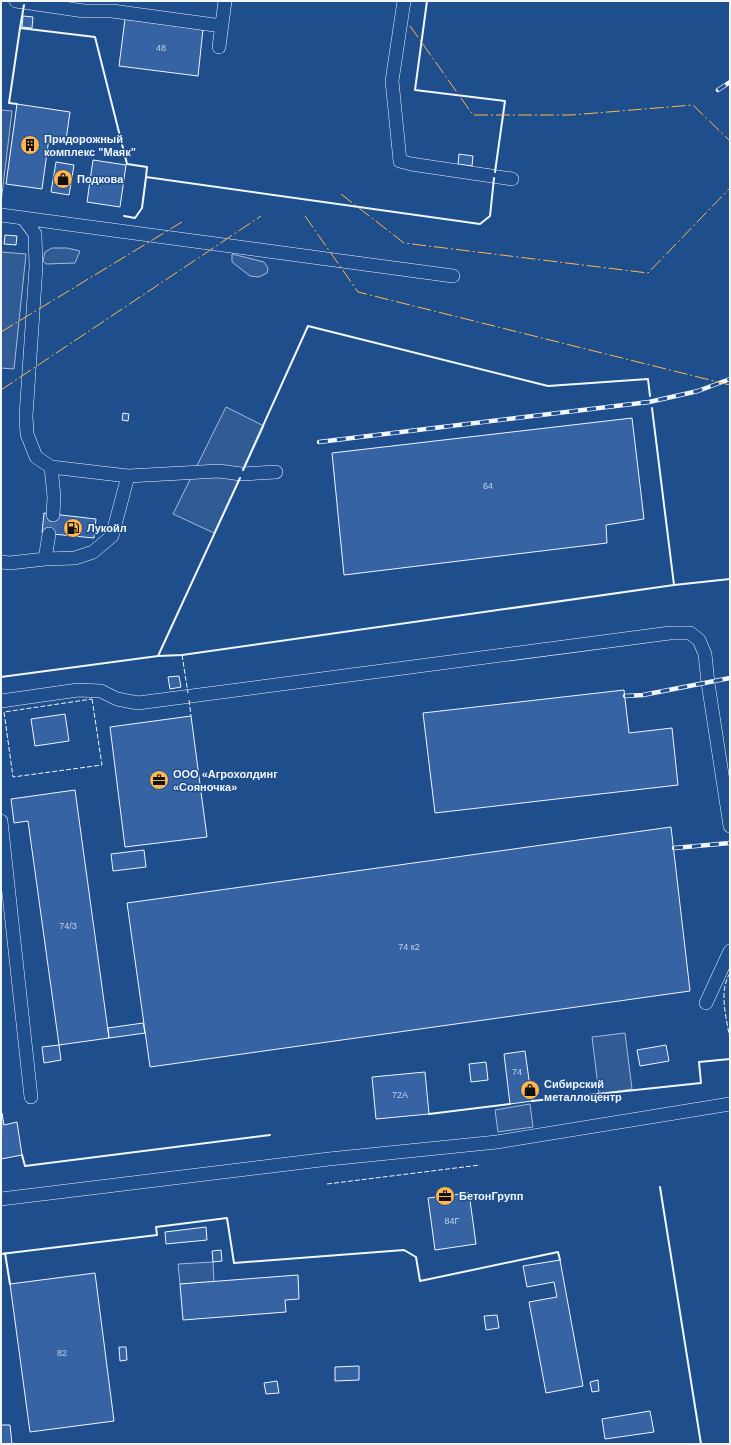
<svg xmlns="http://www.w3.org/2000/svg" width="731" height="1445" font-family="Arial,sans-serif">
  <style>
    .built { fill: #305b95; stroke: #a8bbd7 }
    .building { fill: #3563a3; stroke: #f2f6ff }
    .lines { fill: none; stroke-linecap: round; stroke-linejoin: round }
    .minor-tunnel { stroke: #3f679d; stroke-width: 13; stroke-dasharray: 13 6; stroke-linecap: butt }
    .minor-casing { stroke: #f2f6ff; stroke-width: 14 }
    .minor { stroke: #1f4e8c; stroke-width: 13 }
    .rail-casing { stroke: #f2f6ff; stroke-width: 4.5 }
    .rail { stroke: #1f4e8c; stroke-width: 3; stroke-dasharray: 9; stroke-linecap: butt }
    .fence { stroke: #f2f6ff; stroke-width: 1; stroke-dasharray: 5 2; stroke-linecap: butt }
    .wall { stroke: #f2f6ff; stroke-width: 2 }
    .power { stroke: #ffb74d; stroke-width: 1; stroke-dasharray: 14 3 2 3; stroke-linecap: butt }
    .labels { text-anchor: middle; stroke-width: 3; stroke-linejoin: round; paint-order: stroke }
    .number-label { font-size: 9px; fill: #c3d1e8 }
    .poi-label { font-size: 11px; font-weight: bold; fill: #f2f6ff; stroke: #1f4e8c; text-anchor: start }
  </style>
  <rect width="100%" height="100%" fill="#1f4e8c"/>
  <path class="built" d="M 1,110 L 12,111 L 1,203 Z
    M 52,248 L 67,248 L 80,251 L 75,263 L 46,264 L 43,261 L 45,252 Z
    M 1,252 L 26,254 L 14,369 L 1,368 Z
    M 232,254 L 264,262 L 268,268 L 267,273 L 259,277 L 250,276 L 232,262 Z
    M 226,407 L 264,426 L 214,533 L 173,514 Z
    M 625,1033 L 632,1089 L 599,1094 L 592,1037 Z
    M 530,1104 L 533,1127 L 498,1132 L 495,1110 Z
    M 213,1262 L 214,1282 L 180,1284 L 178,1264 Z"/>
  <path class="building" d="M 23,16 L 33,17 L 32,28 L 22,27 Z
    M 125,19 L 203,29 L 198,76 L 119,66 Z
    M 17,104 L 70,112 L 66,140 L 49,138 L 42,189 L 6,184 Z
    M 459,154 L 473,156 L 472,166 L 458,164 Z
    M 93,160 L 126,165 L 120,207 L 87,202 Z
    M 56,162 L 74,165 L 69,195 L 51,192 Z
    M 5,235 L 17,236 L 16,245 L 4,244 Z
    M 123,413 L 129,414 L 128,421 L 122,420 Z
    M 632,418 L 644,519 L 606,525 L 607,543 L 344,575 L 332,453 Z
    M 44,513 L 96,519 L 94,538 L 42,533 Z
    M 179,676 L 181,687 L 170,689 L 168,677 Z
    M 624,690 L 629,733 L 672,728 L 678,785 L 435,813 L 423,713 Z
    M 65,714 L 69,741 L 35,746 L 31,719 Z
    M 191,716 L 207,837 L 125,847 L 110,727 Z
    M 75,790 L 109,1038 L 59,1045 L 28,821 L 14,823 L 11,799 Z
    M 671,827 L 690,991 L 150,1067 L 127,903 Z
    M 144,850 L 146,867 L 113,871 L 111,854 Z
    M 143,1023 L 145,1033 L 109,1038 L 108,1028 Z
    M 59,1045 L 61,1060 L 44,1063 L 42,1047 Z
    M 666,1045 L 669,1061 L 640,1066 L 637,1050 Z
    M 525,1051 L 532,1101 L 510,1104 L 504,1054 Z
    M 486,1062 L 488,1080 L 471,1082 L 469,1064 Z
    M 425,1072 L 429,1114 L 376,1119 L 372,1077 Z
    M 2,1113 L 4,1125 L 17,1122 L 22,1155 L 1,1159 Z
    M 469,1193 L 476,1244 L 435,1250 L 428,1198 Z
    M 206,1227 L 207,1240 L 166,1244 L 165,1232 Z
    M 221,1250 L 222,1261 L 213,1262 L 212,1251 Z
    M 560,1260 L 583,1386 L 546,1393 L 529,1302 L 557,1297 L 554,1282 L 527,1287 L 523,1266 Z
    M 95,1273 L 114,1421 L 30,1432 L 10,1284 Z
    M 298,1275 L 299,1299 L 285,1300 L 286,1312 L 183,1320 L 180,1284 Z
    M 497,1315 L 499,1328 L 486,1330 L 484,1316 Z
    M 119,1347 L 126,1347 L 127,1360 L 120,1361 Z
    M 359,1366 L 359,1380 L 335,1381 L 335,1367 Z
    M 598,1380 L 599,1391 L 592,1392 L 590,1382 Z
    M 277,1381 L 279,1393 L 266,1394 L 264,1383 Z
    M 650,1411 L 654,1432 L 605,1439 L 602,1419 Z
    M 1,1425 L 10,1425 L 12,1444 L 1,1444 Z"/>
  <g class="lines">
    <path class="minor-tunnel" d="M 49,534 L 53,515"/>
    <defs>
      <path id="minor" d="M 16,1 L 84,11 L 112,11 L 222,26
        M 404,1 L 392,81 L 400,161 L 411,164 L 512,179
        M 219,47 L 225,1
        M 1,215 L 453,276
        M 24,219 L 35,234 L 36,267 L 26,416 L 27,434 L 36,457 L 51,467 L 128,476
        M 51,467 L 54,497 L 53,515
        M 45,559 L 75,558 L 93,552 L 112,536 L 128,476 L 219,471 L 241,474 L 276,472
        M 1,562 L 10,563 L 45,559 L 49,534
        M 1,701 L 78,690 L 101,691 L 117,699 L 138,703 L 670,633 L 690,633 L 699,640 L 705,654 L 708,683 L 730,826
        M 1,821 L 31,1097
        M 706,1003 L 730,951
        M 1,1199 L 329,1159 L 497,1142 L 730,1104"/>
    </defs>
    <use href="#minor" class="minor-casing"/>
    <use href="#minor" class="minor"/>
    <defs>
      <path id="rail" d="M 718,90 L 730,82
        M 319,442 L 649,402 L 698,391 L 730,379
        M 625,696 L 643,695 L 730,678
        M 674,848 L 730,843"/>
    </defs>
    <use href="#rail" class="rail-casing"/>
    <use href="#rail" class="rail"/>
    <path class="fence" d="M 182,655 L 188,693
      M 92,699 L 102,765 L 13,777 L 4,712 Z
      M 189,700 L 191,716
      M 730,973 C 718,992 727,1019 730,1040
      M 327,1184 L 480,1165"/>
    <path class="wall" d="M 427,1 L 415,90 L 505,101 L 495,172
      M 24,5 L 20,28 L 95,37 L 127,164 L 147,167 L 146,177 L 480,224 L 490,216 L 494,178
      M 17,104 L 9,103 L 20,28
      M 124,216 L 135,218 L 142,208 L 146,177
      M 243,470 L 308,326 L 548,386 L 648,379 L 650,396
      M 240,478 L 158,656 L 182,655 L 674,585 L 652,408
      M 674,585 L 730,579
      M 1,677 L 158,656
      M 532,1101 L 701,1083 L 699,1062 L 730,1059
      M 429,1114 L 510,1104
      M 22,1155 L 25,1166 L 270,1135
      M 660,1187 L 701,1444
      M 5,1253 L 10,1284
      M 1,1254 L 157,1235 L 156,1227 L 227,1218 L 234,1263 L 404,1250 L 416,1257 L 420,1281 L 558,1252 L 560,1260"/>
    <path class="power" d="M 410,26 L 473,115 L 571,115 L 693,105 L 730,141
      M 341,194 L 404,243 L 648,273 L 730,188
      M 305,216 L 358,292 L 730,385
      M 1,332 L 182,222
      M 1,390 L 261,216"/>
  </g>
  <defs>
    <symbol id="building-disc" viewBox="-11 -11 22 22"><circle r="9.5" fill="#ffb74d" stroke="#1f4e8c"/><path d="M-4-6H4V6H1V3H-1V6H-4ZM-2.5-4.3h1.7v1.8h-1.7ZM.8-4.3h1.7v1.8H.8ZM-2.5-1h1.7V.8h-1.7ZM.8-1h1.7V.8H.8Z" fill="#111"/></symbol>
    <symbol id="shop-disc" viewBox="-11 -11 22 22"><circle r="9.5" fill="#ffb74d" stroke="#1f4e8c"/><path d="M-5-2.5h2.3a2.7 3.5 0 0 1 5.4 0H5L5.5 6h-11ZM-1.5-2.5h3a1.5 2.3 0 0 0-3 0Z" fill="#111"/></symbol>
    <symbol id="fuel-disc" viewBox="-11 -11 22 22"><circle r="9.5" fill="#ffb74d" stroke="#1f4e8c"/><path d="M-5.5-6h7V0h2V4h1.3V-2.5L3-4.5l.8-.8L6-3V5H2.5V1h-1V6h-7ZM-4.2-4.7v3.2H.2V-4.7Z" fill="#111"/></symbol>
    <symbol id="office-disc" viewBox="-11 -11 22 22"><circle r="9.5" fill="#ffb74d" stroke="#1f4e8c"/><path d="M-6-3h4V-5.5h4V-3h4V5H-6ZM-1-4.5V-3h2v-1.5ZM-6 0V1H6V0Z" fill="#111"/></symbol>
  </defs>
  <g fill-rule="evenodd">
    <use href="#building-disc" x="19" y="134" width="22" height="22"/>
    <use href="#shop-disc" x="52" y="168" width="22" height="22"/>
    <use href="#fuel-disc" x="62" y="517" width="22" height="22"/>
    <use href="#office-disc" x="148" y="769" width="22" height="22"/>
    <use href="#shop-disc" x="519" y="1079" width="22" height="22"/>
    <use href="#office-disc" x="434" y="1185" width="22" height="22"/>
  </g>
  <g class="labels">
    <g class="number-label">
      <text x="161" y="51">48</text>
      <text x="488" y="489">64</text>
      <text x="68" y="929">74/3</text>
      <text x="409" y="950">74 к2</text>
      <text x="517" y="1075">74</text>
      <text x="400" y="1098">72А</text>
      <text x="452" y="1224">84Г</text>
      <text x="62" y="1356">82</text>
    </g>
    <g class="poi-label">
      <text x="44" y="143">Придорожный<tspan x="44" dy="13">комплекс "Маяк"</tspan></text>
      <text x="77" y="183">Подкова</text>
      <text x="87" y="532">Лукойл</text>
      <text x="173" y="778">ООО «Агрохолдинг<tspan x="173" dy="13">«Сояночка»</tspan></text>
      <text x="544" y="1088">Сибирский<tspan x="544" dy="13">металлоцентр</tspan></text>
      <text x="459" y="1200">БетонГрупп</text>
    </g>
  </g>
  <rect width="731" height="1445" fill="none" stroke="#f2f6ff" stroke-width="4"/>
</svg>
